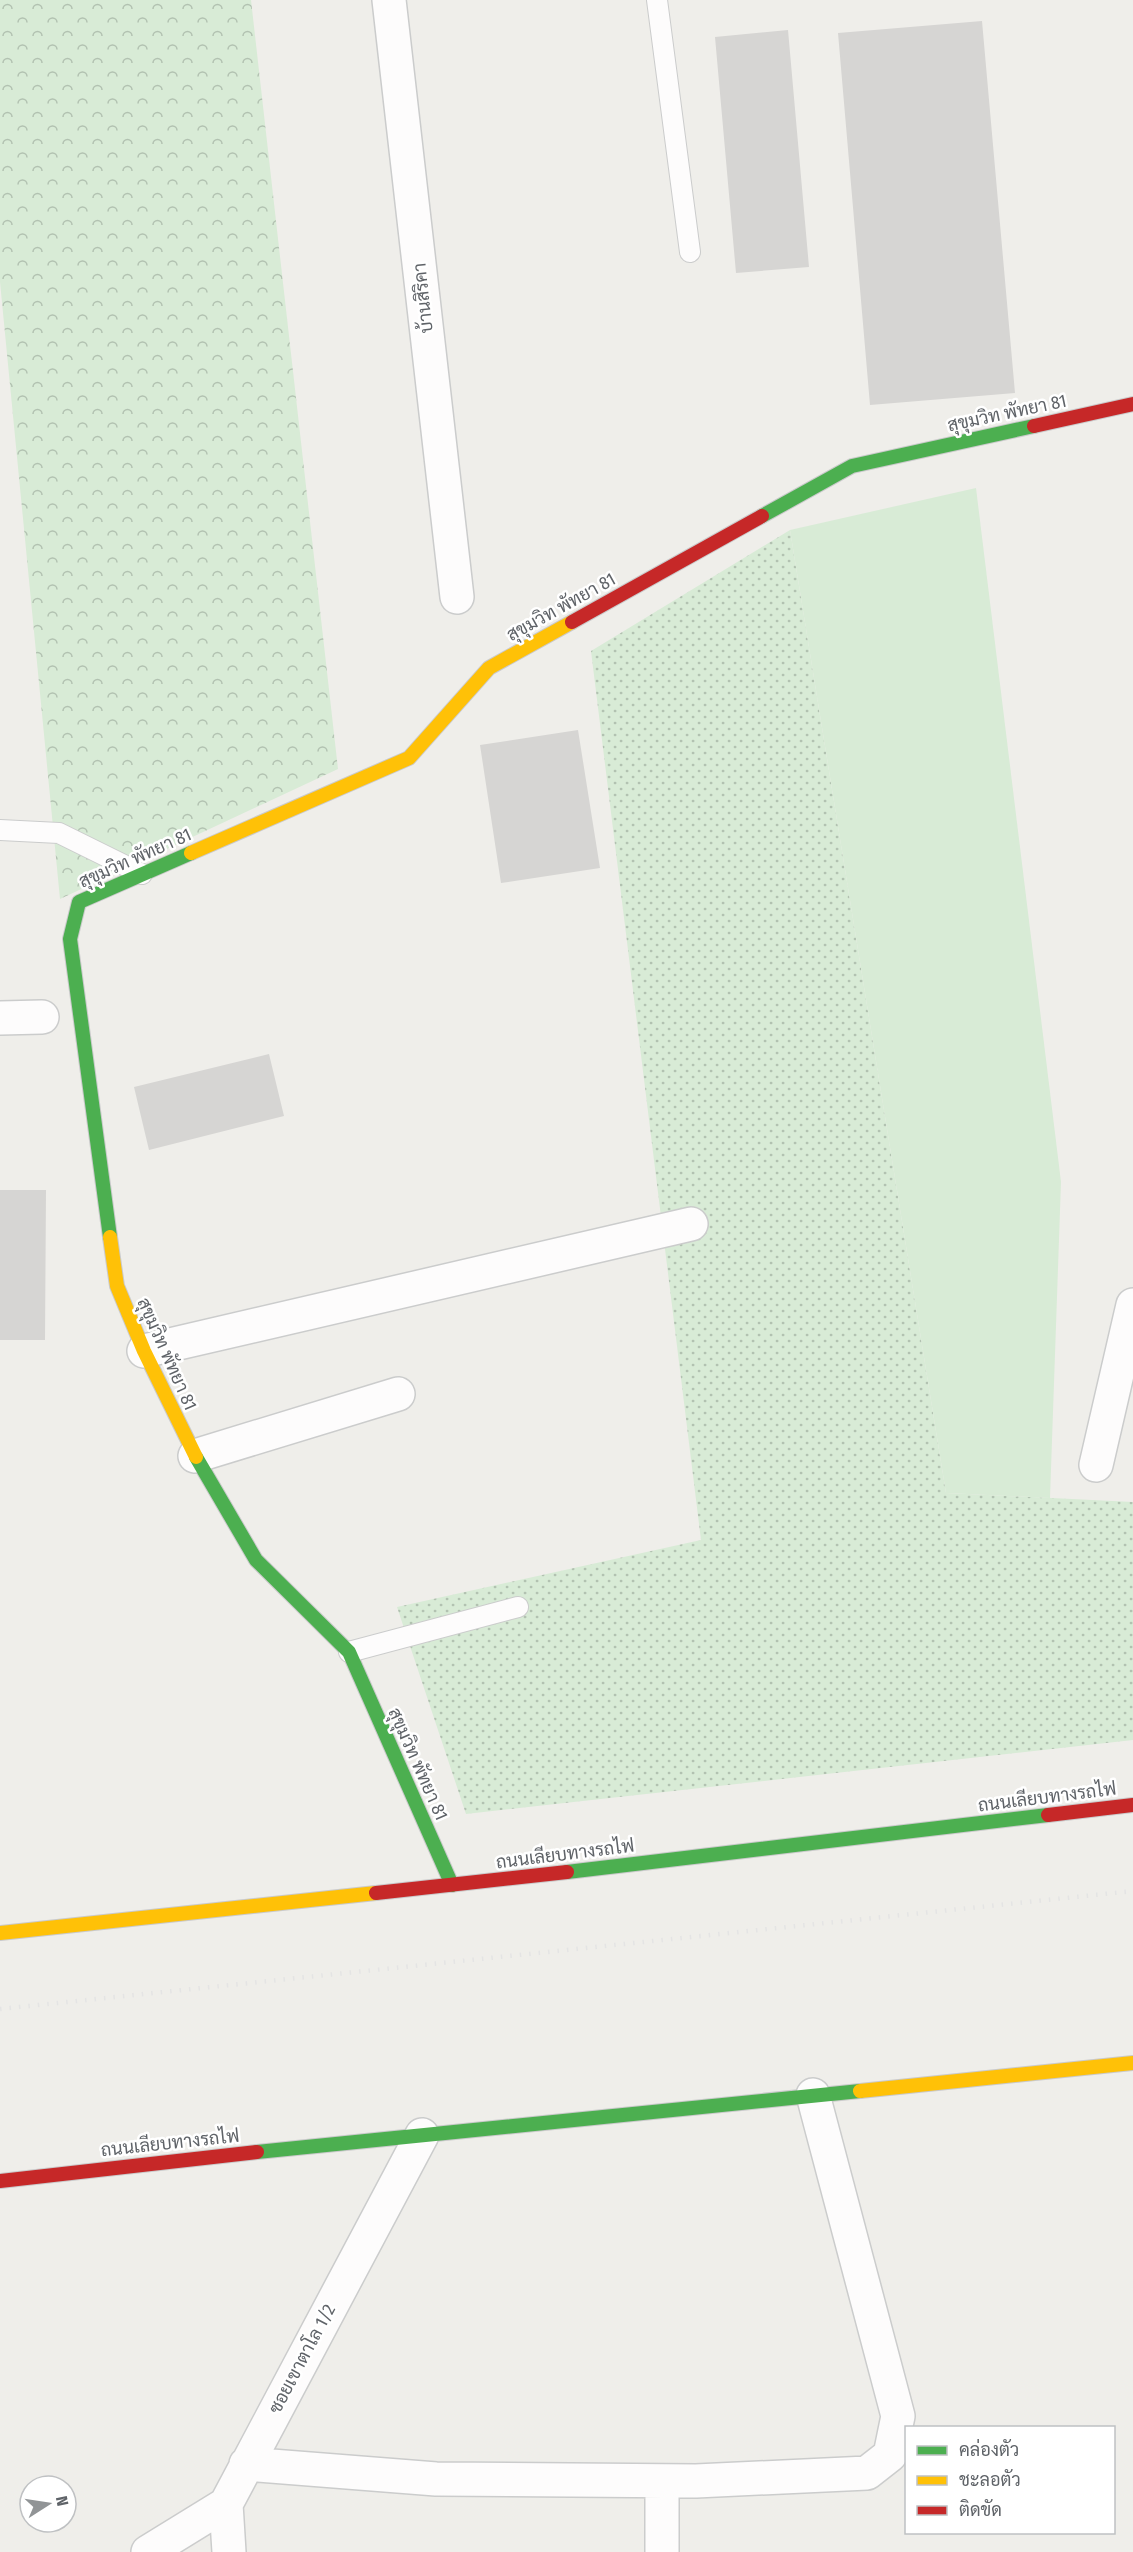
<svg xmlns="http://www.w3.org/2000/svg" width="1133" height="2552" font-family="'Fira Sans Condensed',Sarabun,sans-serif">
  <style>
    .grass { fill: url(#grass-dots) }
    .forest { fill: url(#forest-crowns) }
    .green { fill: #d8ebd6 }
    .building { fill: #d6d5d3 }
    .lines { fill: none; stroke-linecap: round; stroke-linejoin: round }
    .lane-casing { stroke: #cbcccc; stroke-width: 22 }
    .street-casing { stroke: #cbcccc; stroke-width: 36 }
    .fast-casing { stroke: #cacacb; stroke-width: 16 }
    .slow-casing { stroke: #cacacb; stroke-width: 16 }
    .jam-casing { stroke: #cacacb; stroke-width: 16 }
    .lane { stroke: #fdfcfc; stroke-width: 20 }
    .street { stroke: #fdfcfc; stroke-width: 33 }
    .fast { stroke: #4caf50; stroke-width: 14 }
    .slow { stroke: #ffc107; stroke-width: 14 }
    .jam { stroke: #c62828; stroke-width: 14 }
    .rail { stroke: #e4e4e4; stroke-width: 4.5; stroke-dasharray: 1.5 8; stroke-linecap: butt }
    .labels { text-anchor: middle; stroke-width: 5; stroke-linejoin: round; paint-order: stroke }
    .street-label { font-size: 18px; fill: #5f6368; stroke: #fff }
  </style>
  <defs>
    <pattern id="grass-dots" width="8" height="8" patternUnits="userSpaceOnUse" patternTransform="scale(1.5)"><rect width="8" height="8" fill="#d8ebd6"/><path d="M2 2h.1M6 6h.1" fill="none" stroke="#b2c2b1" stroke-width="1.8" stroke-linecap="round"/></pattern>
    <pattern id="forest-crowns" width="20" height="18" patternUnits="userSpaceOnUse" patternTransform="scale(1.5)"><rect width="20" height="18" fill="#d8ebd6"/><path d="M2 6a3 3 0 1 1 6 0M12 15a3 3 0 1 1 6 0" fill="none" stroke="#b2c2b1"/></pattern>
  </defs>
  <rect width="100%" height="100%" fill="#efeeea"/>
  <path class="grass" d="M 790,530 L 946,1493 L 1133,1502 L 1133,1740 L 466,1814 L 397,1607 L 701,1540 L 591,651 Z"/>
  <path class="forest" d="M 0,0 L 251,0 L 338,769 L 60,899 L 0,282 Z"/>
  <path class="green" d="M 976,488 L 1061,1182 L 1050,1498 L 946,1493 L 790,530 Z"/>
  <path class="building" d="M 982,21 L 1015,393 L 870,405 L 838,33 Z
    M 788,30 L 809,267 L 736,273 L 715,37 Z
    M 578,730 L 600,868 L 501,883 L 480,745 Z
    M 269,1054 L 284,1116 L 149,1150 L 134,1087 Z
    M 0,1190 L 46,1190 L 45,1340 L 0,1340 Z"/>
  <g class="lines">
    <defs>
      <path id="lane" d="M 657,0 L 690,252
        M 0,830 L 59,833 L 142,874
        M 349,1652 L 518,1607"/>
      <path id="street" d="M 389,0 L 457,597
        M 0,1018 L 42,1017
        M 144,1351 L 691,1224
        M 195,1456 L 398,1394
        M 1096,1465 L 1133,1305
        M 246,2464 L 436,2479 L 696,2481 L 867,2473 L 890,2455 L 898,2416 L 813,2095
        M 226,2504 L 229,2552
        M 148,2552 L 226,2504 L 422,2135
        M 662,2552 L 662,2481"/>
      <path id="fast" d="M 762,516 L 852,466 L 1034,426
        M 110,1237 L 70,939 L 79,902 L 191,853
        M 196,1457 L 256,1560 L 349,1652 L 452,1885
        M 567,1872 L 1048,1815
        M 257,2152 L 860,2091"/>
      <path id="slow" d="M 191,853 L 409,758 L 489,668 L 572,622
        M 110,1237 L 117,1286 L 144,1351 L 196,1457
        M 0,1933 L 376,1893
        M 860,2091 L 1133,2063"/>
      <path id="jam" d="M 1034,426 L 1133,404
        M 572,622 L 762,516
        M 1048,1815 L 1133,1805
        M 376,1893 L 567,1872
        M 0,2181 L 257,2152"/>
    </defs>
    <use href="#lane" class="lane-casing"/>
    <use href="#street" class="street-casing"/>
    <use href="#fast" class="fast-casing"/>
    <use href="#slow" class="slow-casing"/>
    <use href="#jam" class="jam-casing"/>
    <use href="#lane" class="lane"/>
    <use href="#street" class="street"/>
    <use href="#fast" class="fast"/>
    <use href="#slow" class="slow"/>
    <use href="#jam" class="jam"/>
    <path class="rail" d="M 0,2009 L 1133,1891"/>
  </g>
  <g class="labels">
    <g class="street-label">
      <text transform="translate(423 298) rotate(-96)" y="6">บ้านสิริคา</text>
      <text transform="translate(1007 413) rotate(-12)" y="6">สุขุมวิท พัทยา 81</text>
      <text transform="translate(561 607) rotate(-29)" y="6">สุขุมวิท พัทยา 81</text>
      <text transform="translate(135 858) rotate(-24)" y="6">สุขุมวิท พัทยา 81</text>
      <text transform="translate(167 1354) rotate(66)" y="6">สุขุมวิท พัทยา 81</text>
      <text transform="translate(418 1764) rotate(66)" y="6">สุขุมวิท พัทยา 81</text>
      <text transform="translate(1047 1797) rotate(-7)" y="6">ถนนเลียบทางรถไฟ</text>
      <text transform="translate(565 1854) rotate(-7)" y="6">ถนนเลียบทางรถไฟ</text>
      <text transform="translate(170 2143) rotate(-6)" y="6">ถนนเลียบทางรถไฟ</text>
      <text transform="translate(302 2359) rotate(-62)" y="6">ซอยเขาตาโล 1/2</text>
    </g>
  </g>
  <rect x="905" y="2426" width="210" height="108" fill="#ffffff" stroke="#bfc1c3" stroke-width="1.5"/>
  <rect x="917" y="2446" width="30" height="9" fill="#4caf50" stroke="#bfc1c3" stroke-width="1.5"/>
  <text x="959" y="2456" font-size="18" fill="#5f6368">คล่องตัว</text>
  <rect x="917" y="2476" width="30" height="9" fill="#ffc107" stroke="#bfc1c3" stroke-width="1.5"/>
  <text x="959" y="2486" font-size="18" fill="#5f6368">ชะลอตัว</text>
  <rect x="917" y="2506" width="30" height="9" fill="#c62828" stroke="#bfc1c3" stroke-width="1.5"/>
  <text x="959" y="2516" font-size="18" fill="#5f6368">ติดขัด</text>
  <g transform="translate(48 2504) rotate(78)"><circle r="28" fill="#ffffff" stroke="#bfc1c3" stroke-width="1.5"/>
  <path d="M0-4.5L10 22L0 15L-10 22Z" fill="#919496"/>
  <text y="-9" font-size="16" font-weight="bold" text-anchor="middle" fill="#5f6368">N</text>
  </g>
</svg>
